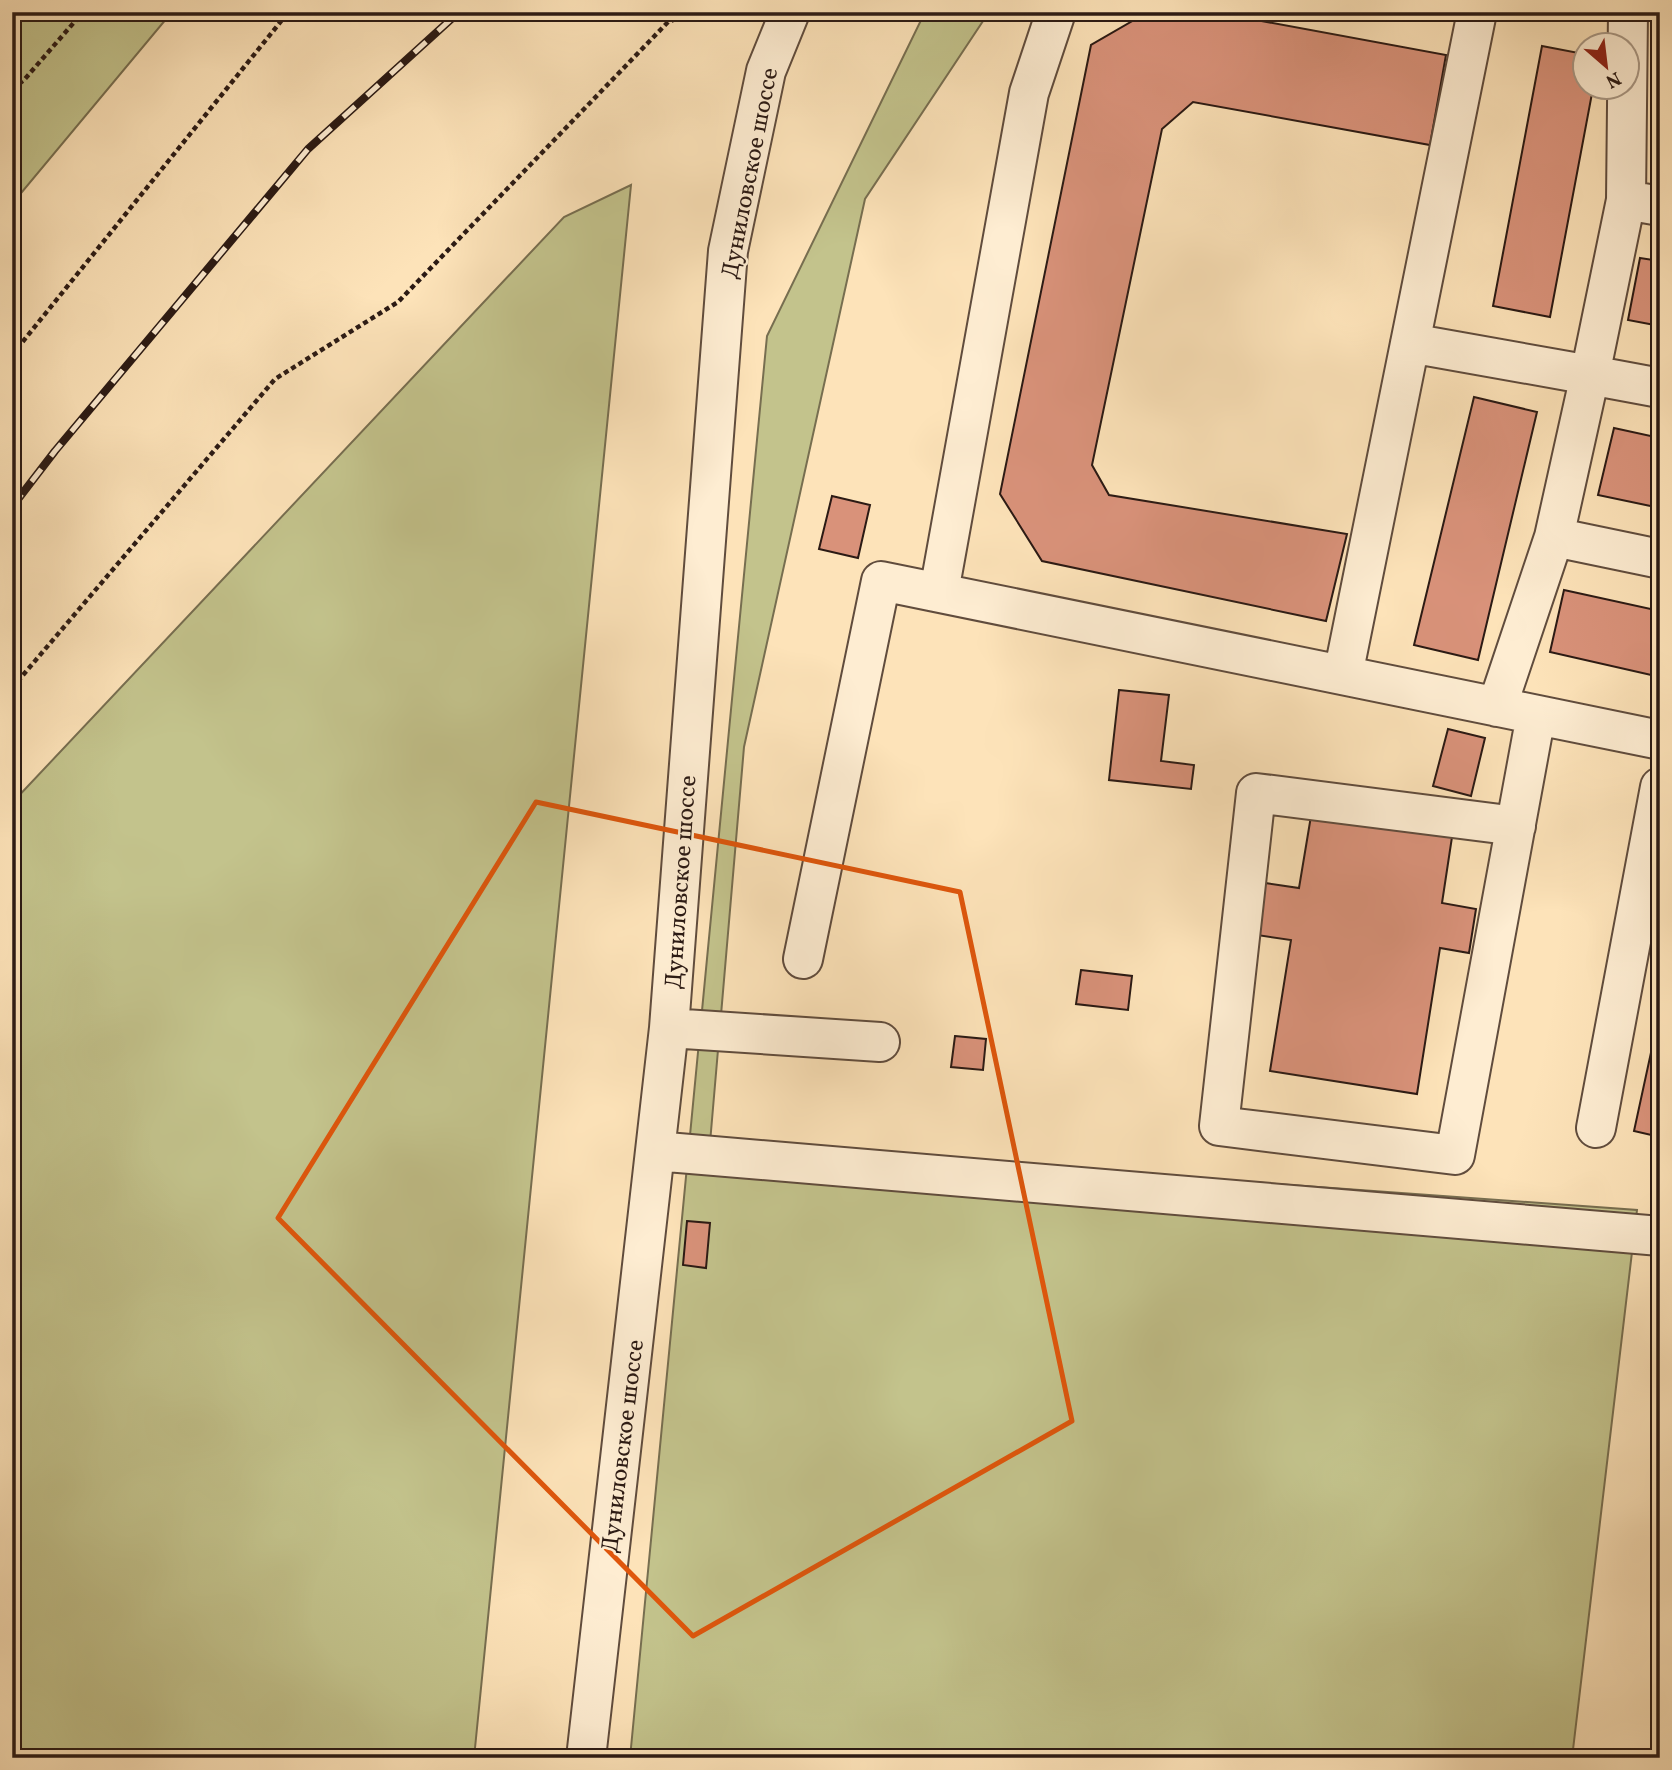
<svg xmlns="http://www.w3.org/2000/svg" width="1672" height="1770" font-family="Vollkorn,serif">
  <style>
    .green { fill: #c3c38c; stroke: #776e50; stroke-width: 2 }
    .building { fill: #d9927a; stroke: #2b1a14; stroke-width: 2 }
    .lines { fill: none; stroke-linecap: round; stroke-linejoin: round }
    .minor-casing { stroke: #604c3d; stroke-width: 42 }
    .path { stroke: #2b1a14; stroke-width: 4.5; stroke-dasharray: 5 3.5; stroke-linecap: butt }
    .minor { stroke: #feedd2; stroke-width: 38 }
    .rail-casing { stroke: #2b1a14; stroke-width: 8 }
    .rail { stroke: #feedd2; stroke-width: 5; stroke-dasharray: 16; stroke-linecap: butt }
    .marked { fill: none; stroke: #df560c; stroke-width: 5; stroke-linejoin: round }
    .labels { text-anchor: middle; stroke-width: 5; stroke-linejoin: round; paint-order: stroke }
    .street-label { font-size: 24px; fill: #2b1a14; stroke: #feedd2 }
  </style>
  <rect width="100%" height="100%" fill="#fde3b9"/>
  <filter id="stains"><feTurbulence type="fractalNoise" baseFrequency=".00286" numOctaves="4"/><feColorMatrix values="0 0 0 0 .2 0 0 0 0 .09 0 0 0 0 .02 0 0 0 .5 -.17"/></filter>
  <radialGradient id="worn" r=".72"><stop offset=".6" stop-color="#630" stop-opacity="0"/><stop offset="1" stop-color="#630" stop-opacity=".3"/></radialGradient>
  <path class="green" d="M 12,12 L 172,12 L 12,204 Z
    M 925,12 L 989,12 L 865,199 L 744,747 L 710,1143 L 1637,1210 L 1572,1758 L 630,1758 L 767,336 Z
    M 631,185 L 474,1758 L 12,1758 L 12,803 L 564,217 Z"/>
  <path class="building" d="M 1148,12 L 1213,12 L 1446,55 L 1430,145 L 1193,102 L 1162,129 L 1092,465 L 1109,495 L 1347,534 L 1326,621 L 1042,561 L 1000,494 L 1091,45 Z
    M 1542,46 L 1584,54 L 1584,88 L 1593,88 L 1550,317 L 1493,306 Z
    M 1660,123 L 1660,147 L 1655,146 Z
    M 1640,258 L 1660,261 L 1660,326 L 1628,320 Z
    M 1474,397 L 1537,412 L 1478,660 L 1414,645 Z
    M 1614,428 L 1660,438 L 1660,508 L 1598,495 Z
    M 832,496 L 870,505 L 858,558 L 819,549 Z
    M 1564,590 L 1660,611 L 1660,677 L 1550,652 Z
    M 1119,690 L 1169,695 L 1161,761 L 1194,765 L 1191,789 L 1109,780 Z
    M 1448,729 L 1485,738 L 1471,796 L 1433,786 Z
    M 1311,816 L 1452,837 L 1442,903 L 1476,909 L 1469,953 L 1440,948 L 1417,1094 L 1270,1071 L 1291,940 L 1257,935 L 1265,883 L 1299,888 Z
    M 1081,970 L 1132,976 L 1128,1010 L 1076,1004 Z
    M 1660,1011 L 1660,1137 L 1634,1131 Z
    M 955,1036 L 986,1039 L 983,1070 L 951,1067 Z
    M 687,1221 L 710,1223 L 706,1268 L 683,1265 Z"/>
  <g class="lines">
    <defs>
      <path id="minor" d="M 1628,12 L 1626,200 L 1660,206
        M 1626,200 L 1590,375 L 1660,388
        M 1410,343 L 1590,375 L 1554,537 L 1660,559
        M 939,592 L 1029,93 L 1056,12
        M 1343,675 L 1477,12
        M 1497,707 L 1554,537
        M 1516,826 L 1256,793 L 1219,1126 L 1455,1155 L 1536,715
        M 803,959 L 881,581 L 1660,740
        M 669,1028 L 880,1042
        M 1596,1128 L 1660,787
        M 655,1151 L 1660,1236
        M 586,1758 L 669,1028 L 728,251 L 766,71 L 790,12"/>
    </defs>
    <use href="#minor" class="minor-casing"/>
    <path class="path" d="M 12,89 L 24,80 L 83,12
      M 12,355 L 282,20 L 293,12
      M 12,688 L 275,379 L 398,302 L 668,22 L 694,12"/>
    <use href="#minor" class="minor"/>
    <defs>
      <path id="rail" d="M 12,507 L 55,451 L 308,149 L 459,12"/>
    </defs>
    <use href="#rail" class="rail-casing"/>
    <use href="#rail" class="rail"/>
  </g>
  <path class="marked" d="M 536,802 L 960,892 L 1072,1421 L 693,1636 L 278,1218 Z"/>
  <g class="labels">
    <g class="street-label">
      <text transform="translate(749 173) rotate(-79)" y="8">Дуниловское шоссе</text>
      <text transform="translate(680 882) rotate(-86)" y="8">Дуниловское шоссе</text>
      <text transform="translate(622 1446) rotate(-83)" y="8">Дуниловское шоссе</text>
    </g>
  </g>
  <rect width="1672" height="1770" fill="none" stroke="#fde3b9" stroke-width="42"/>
  <rect x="14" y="14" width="1644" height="1742" fill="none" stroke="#2b1a14" stroke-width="3.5"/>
  <rect x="21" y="21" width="1630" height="1728" fill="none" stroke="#2b1a14" stroke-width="2"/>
  <g transform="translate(1606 66) rotate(152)"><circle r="33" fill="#feedd2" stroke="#aa9986" stroke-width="2"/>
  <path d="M0-5L12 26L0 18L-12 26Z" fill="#8f2418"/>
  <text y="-10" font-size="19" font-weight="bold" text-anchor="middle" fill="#2b1a14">N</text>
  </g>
  <rect width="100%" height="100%" filter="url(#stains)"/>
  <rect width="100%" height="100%" fill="url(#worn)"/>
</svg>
